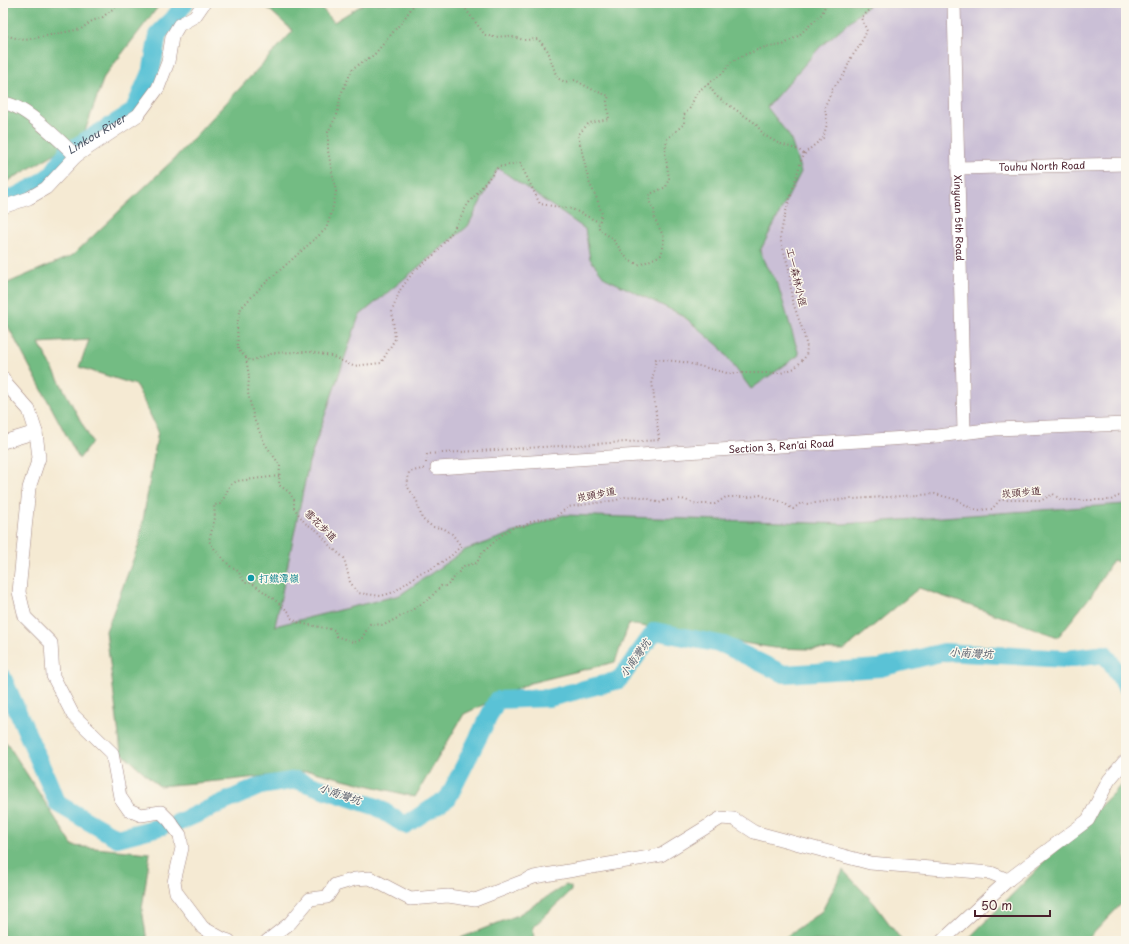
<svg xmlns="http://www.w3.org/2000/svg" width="1129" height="944" font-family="'Playpen Sans','LXGW WenKai TC',sans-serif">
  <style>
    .industrial { fill: #cabfd6 }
    .forest { fill: #73bc83; stroke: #5e6e57 }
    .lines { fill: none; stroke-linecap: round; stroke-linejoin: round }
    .river { stroke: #5ac2d6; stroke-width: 18 }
    .minor-casing { stroke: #a0847f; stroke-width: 14 }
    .path { stroke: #a0847f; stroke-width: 2; stroke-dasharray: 1 3; stroke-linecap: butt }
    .minor { stroke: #fff; stroke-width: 13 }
    .culture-dot { fill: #0f9aa8; stroke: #fbf7ec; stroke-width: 1.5 }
    .labels { text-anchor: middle; stroke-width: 3; stroke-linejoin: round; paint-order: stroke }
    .street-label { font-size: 10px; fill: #4a1f2b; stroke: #fbf7ec }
    .culture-label { font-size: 10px; fill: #0d838f; stroke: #fbf7ec; text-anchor: start }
    .water-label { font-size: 11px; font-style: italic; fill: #505867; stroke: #fbf7ec }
  </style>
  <rect width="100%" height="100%" fill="#fbf7ec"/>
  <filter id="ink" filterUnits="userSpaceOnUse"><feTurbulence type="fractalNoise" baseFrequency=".025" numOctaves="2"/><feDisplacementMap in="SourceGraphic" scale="8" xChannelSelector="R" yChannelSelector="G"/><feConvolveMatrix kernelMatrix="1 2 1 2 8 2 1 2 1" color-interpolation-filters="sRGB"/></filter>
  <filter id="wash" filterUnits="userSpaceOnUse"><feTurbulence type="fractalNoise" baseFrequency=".012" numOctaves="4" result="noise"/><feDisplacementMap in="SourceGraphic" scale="16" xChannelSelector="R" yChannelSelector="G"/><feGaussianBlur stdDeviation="0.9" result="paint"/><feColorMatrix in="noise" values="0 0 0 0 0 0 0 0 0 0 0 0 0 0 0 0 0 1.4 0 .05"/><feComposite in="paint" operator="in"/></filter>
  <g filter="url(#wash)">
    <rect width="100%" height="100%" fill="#f5ead3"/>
    <path class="industrial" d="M 871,3 L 1126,3 L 1126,504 L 844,524 L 563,515 L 465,550 L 400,595 L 275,626 L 309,462 L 359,316 L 468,226 L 498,167 L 585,229 L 590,259 L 605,278 L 681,315 L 719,346 L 751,389 L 777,282 L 766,266 L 760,251 L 801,172 L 790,137 L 767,107 L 820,47 Z"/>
    <path class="forest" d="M 3,3 L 161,3 L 104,77 L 83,137 L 3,184 Z
      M 262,3 L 317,3 L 334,22 L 365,3 L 871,3 L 820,47 L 767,107 L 790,137 L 801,172 L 760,251 L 766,266 L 777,282 L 799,355 L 751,389 L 719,346 L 682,315 L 605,278 L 590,259 L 585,229 L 498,168 L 468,226 L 359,316 L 309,462 L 275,626 L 400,595 L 465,550 L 563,515 L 844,524 L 1126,504 L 1126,565 L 1113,560 L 1093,593 L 1058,637 L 1000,616 L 919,588 L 844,650 L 774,648 L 629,624 L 615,662 L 530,683 L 464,714 L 415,797 L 311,771 L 230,780 L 159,786 L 121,752 L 106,631 L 139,544 L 158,431 L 136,385 L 79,367 L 89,340 L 39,343 L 92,442 L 79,459 L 3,317 L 3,285 L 73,255 L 173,160 L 293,31 Z
      M 3,740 L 7,743 L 73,846 L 150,853 L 142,909 L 147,941 L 3,941 Z
      M 1126,785 L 1126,899 L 1086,941 L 966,941 L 1120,786 Z
      M 843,870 L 874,903 L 902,941 L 780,941 L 822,911 Z
      M 566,885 L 571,887 L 571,891 L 533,927 L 534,941 L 453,941 L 518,915 Z"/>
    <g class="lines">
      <g class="river">
        <path id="s1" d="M 3,200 L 14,197 L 36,186 L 52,174 L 67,152 L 133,112 L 152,68 L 158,34 L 174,18 L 185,3"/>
        <path d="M 3,678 L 58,804 L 117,838 L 163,826"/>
        <path d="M 177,823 L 260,786 L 296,780 L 377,807 L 405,825 L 448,798 L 497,700 L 549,698 L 619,680 L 655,631 L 724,645 L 784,674 L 880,668 L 944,652 L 1067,659 L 1105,654 L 1126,686"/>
      </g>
    </g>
  </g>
  <g filter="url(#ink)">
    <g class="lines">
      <defs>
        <g id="minor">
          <path id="s2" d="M 954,3 L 964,432"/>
          <path d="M 3,103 C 24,104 60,141 76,156"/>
          <path id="s3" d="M 958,168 L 1126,164"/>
          <path d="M 3,207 L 29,198 L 46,188 L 76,156 L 138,115 L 158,88 L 168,62 L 172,37 L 179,25 L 195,16 L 204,3"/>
          <path d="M 3,378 L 6,384 L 29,410 L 36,432 L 39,458 L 29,488 L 19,592 L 25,617 L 51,643 L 53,676 L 73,715 L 112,753 L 120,797 L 129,810 L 141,815 L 161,812 L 169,820 L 180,835 L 182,848 L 174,882 L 176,892 L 203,928 L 223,939 L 229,941"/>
          <path d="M 3,442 L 36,432"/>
          <path id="s4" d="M 437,468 L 937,436 L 995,429 L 1126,424"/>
          <path d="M 267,941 L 290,923 L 310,899 L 327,897 L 335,885 L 355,879 L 370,878 L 410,899 L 448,896 L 475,900 L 534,877 L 661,855 L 721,818 L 734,819 L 754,832 L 870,863 L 991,873 L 1008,880"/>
          <path d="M 942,941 L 1008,880 L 1088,820 L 1109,780 L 1124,762 L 1126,762"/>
        </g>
      </defs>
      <use href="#minor" class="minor-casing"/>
      <path class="path" d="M 415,3 L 404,19 L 374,55 L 353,68 L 341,94 L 337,115 L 328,132 L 328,151 L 336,192 L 332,211 L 326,229 L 260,288 L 241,308 L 237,324 L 238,350 L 250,361 L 274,353 L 295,352 L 310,352 L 331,356 L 353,366 L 381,363 L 395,339 L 392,311 L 400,290 L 414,271 L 436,253 L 452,232 L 468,204 L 498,167 L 520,163 L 540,204 L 572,209 L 599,222
        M 461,3 L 485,35 L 493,37 L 509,36 L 524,40 L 538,39 L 548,51 L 557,78 L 565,82 L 575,80 L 593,90 L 609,96 L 607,101 L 609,119 L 589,123 L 578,135 L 589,182 L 597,199 L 602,214 L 598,226 L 601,231 L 612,238 L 628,260 L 640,265 L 661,255 L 663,248 L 664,237 L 655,220 L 654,210 L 649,201 L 650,194 L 666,187 L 669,178 L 665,152 L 667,139 L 684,124 L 684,115 L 690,108 L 697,92 L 723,73 L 730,63 L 744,55 L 765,47 L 783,45 L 798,36 L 822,14 L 826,3
        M 3,35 L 25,40 L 81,29 L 92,21 L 103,17 L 111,10 L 118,6 L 120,3
        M 708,84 L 716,96 L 755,123 L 764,135 L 778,143 L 799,150 L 804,154
        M 246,358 L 249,376 L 248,393 L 254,419 L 265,444 L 280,465 L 279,485 L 289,492 L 294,500 L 294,508 L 305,523 L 318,531 L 330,546 L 344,558 L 350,582 L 358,593 L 381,596 L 394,592 L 420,573 L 431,569 L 451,556 L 461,546 L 452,534 L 443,528 L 433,527 L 422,519 L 417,501 L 407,486 L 409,472 L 426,468
        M 659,439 L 652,381 L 656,359 L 683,362 L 727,373 L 781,373 L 795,368 L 806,356 L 807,347 L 803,331 L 792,300 L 789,269 L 780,238 L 784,218 L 801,161 L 806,152 L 823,138 L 827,124 L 825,106 L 833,88 L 844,75 L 851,58 L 858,48 L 867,31 L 861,18 L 877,3
        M 426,463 L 427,454 L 660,440
        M 279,476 L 237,481 L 230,485 L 221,504 L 214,505 L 215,518 L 209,541 L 216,551 L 231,567 L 238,571 L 245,583 L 252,583 L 275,600 L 289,612 L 291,618 L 299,623 L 335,630 L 336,636 L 353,642 L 361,640 L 370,624 L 384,625 L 409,612 L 430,598 L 441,586 L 447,586 L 464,566 L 477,563 L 481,554 L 503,534 L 516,526 L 524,526 L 532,521 L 540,519 L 554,518 L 568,507 L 617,500 C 629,493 647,497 659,503 L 666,500 L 682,499 L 697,504 L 715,504 L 726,497 L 750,497 L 760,495 L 782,502 L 793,509 L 801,503 L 808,504 L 836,500 L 935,494 L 958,500 L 970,508 L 978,510 L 992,509 L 1000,500 L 1042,500 L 1053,494 L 1061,500 L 1111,500 L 1118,496 L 1126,498"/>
      <use href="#minor" class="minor"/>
    </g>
  </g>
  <circle class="culture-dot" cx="251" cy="578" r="4"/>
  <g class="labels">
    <g class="street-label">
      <text dy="4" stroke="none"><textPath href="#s3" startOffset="84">Touhu North Road</textPath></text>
      <text dy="4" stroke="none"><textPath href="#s2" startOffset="215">Xinyuan 5th Road</textPath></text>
      <text transform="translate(797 277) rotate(77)" y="4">工一森林小徑</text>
      <text dy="4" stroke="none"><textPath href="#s4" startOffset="345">Section 3, Ren'ai Road</textPath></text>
      <text transform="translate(1021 492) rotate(-5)" y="4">崁頭步道</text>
      <text transform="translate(596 494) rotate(-11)" y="4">崁頭步道</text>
      <text transform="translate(321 525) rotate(45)" y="4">雪花步道</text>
    </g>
    <g class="culture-label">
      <text x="259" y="582">打鐵潭嶺</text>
    </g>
    <g class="water-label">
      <text dy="4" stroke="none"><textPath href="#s1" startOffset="117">Linkou River</textPath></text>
      <text transform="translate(971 653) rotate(3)" y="4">小南灣坑</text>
      <text transform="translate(635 658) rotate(-54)" y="4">小南灣坑</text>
      <text transform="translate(340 794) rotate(19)" y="4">小南灣坑</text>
    </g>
  </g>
  <rect width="1129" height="944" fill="none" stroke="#fbf7ec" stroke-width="16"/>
  <path d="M975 910v6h75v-6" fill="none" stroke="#4a1f2b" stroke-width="2"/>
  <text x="981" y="910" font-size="12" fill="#4a1f2b" stroke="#fbf7ec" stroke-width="3" paint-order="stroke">50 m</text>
</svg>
